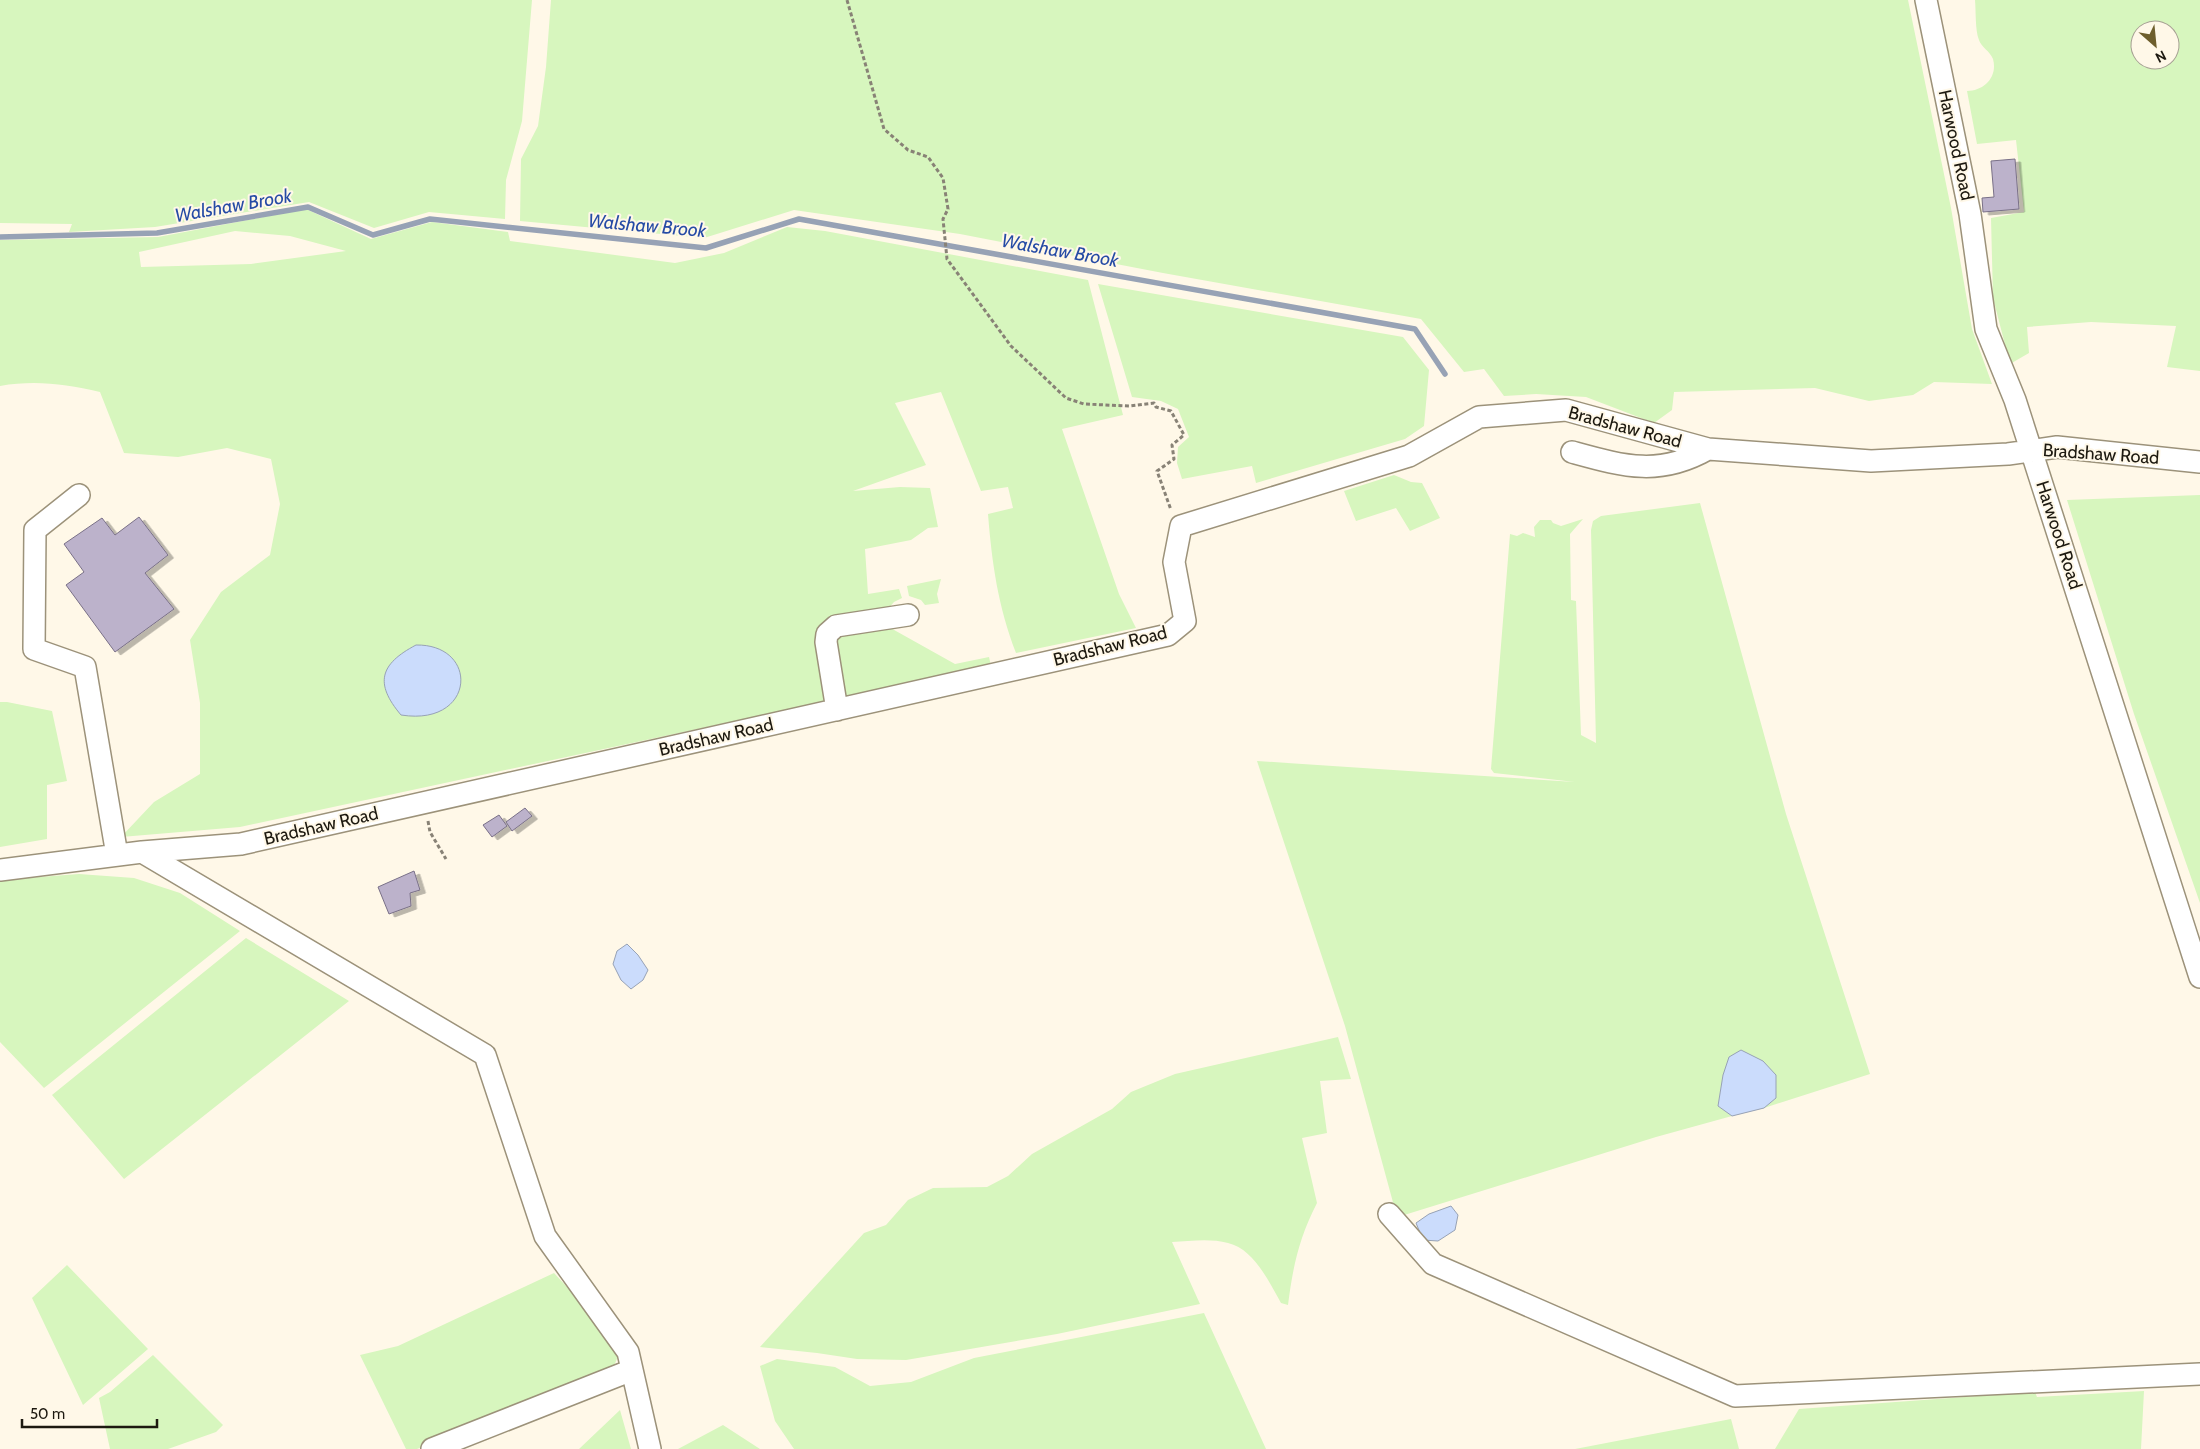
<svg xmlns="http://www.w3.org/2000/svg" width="2200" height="1449" font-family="Cabin,sans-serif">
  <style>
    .green { fill: #d7f6be; fill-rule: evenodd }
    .water { fill: #cbdcfc; stroke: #97a2b5 }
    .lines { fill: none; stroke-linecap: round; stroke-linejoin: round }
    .stream { stroke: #97a2b5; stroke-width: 5.5 }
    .building { fill: #bcb2cb; stroke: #797087; filter: url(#shadow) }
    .minor-casing { stroke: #9c927a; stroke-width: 24 }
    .path { stroke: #888276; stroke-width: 3; stroke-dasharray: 4 2.5; stroke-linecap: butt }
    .minor { stroke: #fff; stroke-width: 21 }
    .labels { text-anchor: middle; stroke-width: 4; stroke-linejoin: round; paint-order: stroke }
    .street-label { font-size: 18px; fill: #1d1910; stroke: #fff8e8 }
    .water-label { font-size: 19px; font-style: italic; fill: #264ba5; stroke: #fff8e8 }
  </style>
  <defs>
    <filter id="shadow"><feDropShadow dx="5.5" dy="3" stdDeviation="0" flood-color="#0004"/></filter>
  </defs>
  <rect width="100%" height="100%" fill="#fff8e8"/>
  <path class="green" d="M 0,0 L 532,0 L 522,121 L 506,180 L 505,219 L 429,212 L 374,228 L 309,202 L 155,227 L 69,232 L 72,224 L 0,223 Z
    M 551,0 L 1908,0 L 1951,208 L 1972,329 L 1992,384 L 1934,382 L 1913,395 L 1869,401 L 1815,388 L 1674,392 L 1672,410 L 1654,423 L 1586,397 L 1536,394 L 1504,396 L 1484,369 L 1464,372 L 1421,319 L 1163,273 L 960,234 L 794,210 L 704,238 L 520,221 L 521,159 L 538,126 L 546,67 Z
    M 1975,0 L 2200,0 L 2200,371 L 2167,367 L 2176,326 L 2091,322 L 2027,327 L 2029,353 L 2010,364 L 1993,298 L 1991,218 L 2024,212 L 2016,140 L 1977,144 L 1967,91 C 1984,91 1998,77 1993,59 C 1990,51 1981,47 1979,40 C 1975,31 1976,10 1975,0 ZM 2140,30 L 2170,30 L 2170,60 L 2140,60 Z
    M 306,209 L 371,239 L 432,222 L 508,232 L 510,241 L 675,263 L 724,253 L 787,227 L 825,231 L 1088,280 L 1123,415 L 1062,429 L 1119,594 L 1136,628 L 1016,653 C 998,606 992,564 988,514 L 1013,508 L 1008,487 L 981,491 L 941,392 L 895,403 L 926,465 L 853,491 L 900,487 L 930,488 L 938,527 L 928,528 L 911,540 L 865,549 L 868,594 L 899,589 L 902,598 L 894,602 L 886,611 L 839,617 L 829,621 L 818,635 L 824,690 L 840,687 L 835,639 L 841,633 L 887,626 L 955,664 L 989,657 L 991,666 L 240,827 L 121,837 L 154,802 L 200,774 L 200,703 L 190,640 L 221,592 L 270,555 L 280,504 L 271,459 L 227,448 L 178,457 L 124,453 L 100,392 C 65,384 35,380 0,386 L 0,240 L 158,237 ZM 235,231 L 290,236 L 346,251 L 251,264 L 141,267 L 139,252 Z
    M 1098,284 L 1403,337 L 1429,370 L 1424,426 L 1405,439 L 1256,483 L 1252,466 L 1182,479 L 1177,463 L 1178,447 L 1189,437 L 1178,409 L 1161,401 L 1132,397 Z
    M 1394,475 L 1411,482 L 1422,483 L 1440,518 L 1410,531 L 1396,508 L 1356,521 L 1344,491 Z
    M 2200,495 L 2200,903 L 2134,714 L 2067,500 Z
    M 1700,503 L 1786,814 L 1870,1074 L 1764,1108 L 1776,1098 L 1723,1075 L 1718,1106 L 1732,1116 L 1656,1137 L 1401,1216 L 1394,1206 L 1345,1026 L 1257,761 L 1575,782 L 1494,773 L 1491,769 L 1510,534 L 1517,536 L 1523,533 L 1535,537 L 1534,527 L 1540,520 L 1551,520 L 1553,523 L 1561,526 L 1583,519 L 1570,534 L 1571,600 L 1576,601 L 1581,735 L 1596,743 L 1591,530 L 1593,521 L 1601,516 Z
    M 941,579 L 937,594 L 939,603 L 925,605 L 921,600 L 909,596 L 907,586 Z
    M 0,702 L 7,702 L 52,711 L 67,781 L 47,785 L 47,839 L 0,847 Z
    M 79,874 L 134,878 L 180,893 L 240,931 L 44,1088 L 0,1042 L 0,880 Z
    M 246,938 L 349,1001 L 124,1179 L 52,1095 Z
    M 1338,1037 L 1351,1079 L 1320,1081 L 1327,1133 L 1302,1138 L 1317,1203 C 1299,1238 1293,1266 1288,1305 L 1281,1303 C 1269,1282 1254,1249 1228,1243 C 1210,1238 1190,1241 1172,1242 L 1200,1304 L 1057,1334 L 906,1360 L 857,1359 L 817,1353 L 760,1347 L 864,1233 L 886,1225 L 908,1200 L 933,1188 L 987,1187 L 1008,1176 L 1032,1154 L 1112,1109 L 1131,1092 L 1175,1074 Z
    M 67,1265 L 148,1349 L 83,1405 L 32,1298 Z
    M 554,1273 L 605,1328 L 620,1351 L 612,1371 L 417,1449 L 406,1449 L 360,1355 L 398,1346 Z
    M 1204,1313 L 1266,1449 L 794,1449 L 775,1421 L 760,1366 L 777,1359 L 835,1367 L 870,1386 L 911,1382 L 974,1358 Z
    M 153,1355 L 223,1425 L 216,1432 L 168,1449 L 110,1449 L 99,1398 L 110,1392 Z
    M 2144,1391 L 2141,1449 L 1775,1449 L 1799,1409 L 2035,1392 L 2037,1397 Z
    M 620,1410 L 631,1449 L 579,1449 Z
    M 1731,1419 L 1739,1449 L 1575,1449 Z
    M 723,1425 L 760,1449 L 678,1449 Z"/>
  <path class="water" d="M 416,645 C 480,644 476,727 401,715 C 374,683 380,664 416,645 Z
    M 627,944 L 638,955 L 648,970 L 643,980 L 631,989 L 621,980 L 613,964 L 617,951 Z
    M 1741,1050 L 1763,1061 L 1776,1075 L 1776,1098 L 1764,1108 L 1732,1116 L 1718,1106 L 1723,1075 L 1729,1057 Z
    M 1451,1206 L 1458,1215 L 1455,1230 L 1438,1241 L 1423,1240 L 1416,1223 L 1429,1214 Z"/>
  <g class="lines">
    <path class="stream" d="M 0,237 L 157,233 L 308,207 L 373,235 L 430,219 L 706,248 L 799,219 L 1415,329 L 1445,374"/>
  </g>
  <path class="building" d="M 2015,159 L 2019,209 L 1983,212 L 1982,198 L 1994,197 L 1991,161 Z
    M 139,517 L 168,555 L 145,573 L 174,609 L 115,652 L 66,585 L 84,572 L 64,544 L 102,518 L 115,535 Z
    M 525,808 L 532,816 L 512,831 L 506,822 Z
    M 499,815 L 507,826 L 492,837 L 483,825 Z
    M 414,871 L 420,890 L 410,893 L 411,906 L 389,914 L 378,887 Z"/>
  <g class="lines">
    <defs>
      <path id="minor" d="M 1926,0 L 1970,214 L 1986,329 L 2015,400 L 2200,977
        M 1572,452 C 1623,466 1659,477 1708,449
        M 79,495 L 35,530 L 34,649 L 85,667 L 117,855
        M 837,710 L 826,642 L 827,634 L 836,626 L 908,615
        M 142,852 L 485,1055 L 545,1236 L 628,1352 L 650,1449
        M 0,870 L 142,852 L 241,844 L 1168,635 L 1185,621 L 1174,562 L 1181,526 L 1409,456 L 1479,417 L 1566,410 L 1708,449 L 1871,461 L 2008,454 L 2057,447 L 2200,462
        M 1389,1214 L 1433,1264 L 1735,1396 L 2200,1374
        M 432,1449 L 632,1370"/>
    </defs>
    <use href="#minor" class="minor-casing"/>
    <path class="path" d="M 847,0 L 884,129 L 908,150 L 928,157 L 943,178 L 948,209 L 943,219 L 947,259 L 1011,346 L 1066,398 L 1084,404 L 1129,406 L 1154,403 L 1156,407 L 1171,411 L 1184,435 L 1172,445 L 1174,459 L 1157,471 L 1171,510
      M 428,821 L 430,832 L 446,859"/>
    <use href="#minor" class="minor"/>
  </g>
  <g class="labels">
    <g class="street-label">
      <text transform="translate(1956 145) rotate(78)" y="6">Harwood Road</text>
      <text transform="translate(1625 427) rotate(15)" y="6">Bradshaw Road</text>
      <text transform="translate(2101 454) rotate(4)" y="6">Bradshaw Road</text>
      <text transform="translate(2059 535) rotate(72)" y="6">Harwood Road</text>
      <text transform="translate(1110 646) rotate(-14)" y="6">Bradshaw Road</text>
      <text transform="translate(716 737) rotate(-13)" y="6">Bradshaw Road</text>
      <text transform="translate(321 826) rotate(-13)" y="6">Bradshaw Road</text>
    </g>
    <g class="water-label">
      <text transform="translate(233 205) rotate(-10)" y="7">Walshaw Brook</text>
      <text transform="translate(647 225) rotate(5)" y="7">Walshaw Brook</text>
      <text transform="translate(1060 250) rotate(10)" y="7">Walshaw Brook</text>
    </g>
  </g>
  <g transform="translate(2155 45) rotate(153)"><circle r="24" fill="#fff8e8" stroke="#a59f92"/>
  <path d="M0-4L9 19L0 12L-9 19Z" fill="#6e5e2c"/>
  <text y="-8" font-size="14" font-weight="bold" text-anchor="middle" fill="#1d1910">N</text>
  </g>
  <path d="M22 1419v8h135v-8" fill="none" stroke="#1d1910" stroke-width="2.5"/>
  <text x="30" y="1419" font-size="15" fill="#1d1910" stroke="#fff8e8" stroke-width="4" paint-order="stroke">50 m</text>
</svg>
